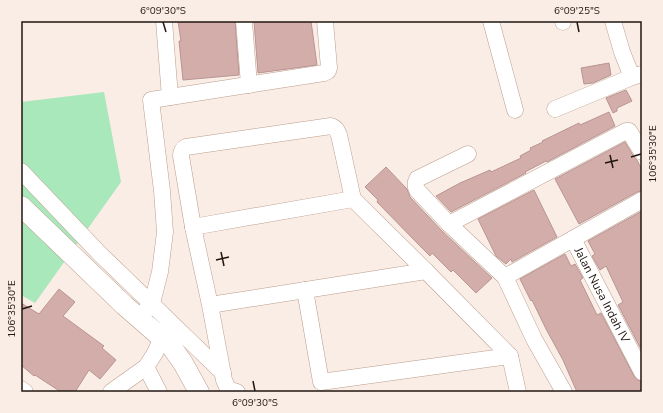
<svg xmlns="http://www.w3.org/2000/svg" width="663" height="413" font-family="'Nunito Sans',sans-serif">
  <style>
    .green { fill: #a8e8ba }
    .building { fill: #d2adaa; stroke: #b99592 }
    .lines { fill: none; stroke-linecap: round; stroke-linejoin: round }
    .minor-casing { stroke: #bc9d8c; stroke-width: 17 }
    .tertiary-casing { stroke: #bc9d8c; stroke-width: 21 }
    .minor { stroke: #fff; stroke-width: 16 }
    .tertiary { stroke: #fff; stroke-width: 20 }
    .ticks { fill: none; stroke: #211610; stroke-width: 1.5 }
    .labels { text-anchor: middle; stroke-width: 3; stroke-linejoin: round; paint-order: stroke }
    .street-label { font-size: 12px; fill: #211610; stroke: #faede6 }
    .neatline { fill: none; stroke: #211610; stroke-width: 1.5 }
    .ticks-label { font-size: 10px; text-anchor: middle; fill: #211610 }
  </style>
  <rect width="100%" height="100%" fill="#faede6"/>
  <path class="green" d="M 104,92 L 121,182 L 35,303 L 21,295 L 21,102 Z"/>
  <path class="building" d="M 178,21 L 235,21 L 239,75 L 183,80 L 179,41 L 181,41 Z
    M 254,21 L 311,21 L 317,65 L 258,73 Z
    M 609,63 L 611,75 L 593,83 L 584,84 L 581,68 Z
    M 626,90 L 632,101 L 617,108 L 617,111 L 613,113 L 606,98 Z
    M 609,112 L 615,126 L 547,162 L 546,161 L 525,172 L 526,173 L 451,212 L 436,196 L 460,183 L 490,170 L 491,172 L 521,158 L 520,156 L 531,150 L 530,148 L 543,142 L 542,141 L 579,123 L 580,125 Z
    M 625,142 L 634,157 L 637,160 L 642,170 L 642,191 L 637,192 L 579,224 L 555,179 Z
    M 386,167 L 407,189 L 410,197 L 442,231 L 492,278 L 476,293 L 453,270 L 451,272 L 432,253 L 430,256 L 421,247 L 377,202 L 378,200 L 365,187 Z
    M 534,190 L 557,237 L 512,262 L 511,259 L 506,264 L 496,256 L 478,219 Z
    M 642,211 L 642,351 L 618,305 L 623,302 L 606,266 L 600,270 L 592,256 L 595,254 L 588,241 Z
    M 565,254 L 571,266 L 575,264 L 583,278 L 580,280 L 597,315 L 601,313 L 634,376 L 637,380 L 642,381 L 642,392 L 577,392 L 563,360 L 546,329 L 532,300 L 531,301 L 520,279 Z
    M 59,289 L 75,302 L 63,316 L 104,346 L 102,348 L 116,360 L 100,379 L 89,370 L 75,392 L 61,392 L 35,375 L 34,376 L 21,365 L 21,303 L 39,314 Z"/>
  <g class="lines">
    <defs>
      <g id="minor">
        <path d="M 164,21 L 170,97"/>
        <path d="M 244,21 L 249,85"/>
        <path d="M 491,21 L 515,110"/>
        <path d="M 563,21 L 563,22"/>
        <path d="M 613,21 L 622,52 L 632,77 L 642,74"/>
        <path d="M 555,109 L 632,77"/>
        <path d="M 468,154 L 417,179 C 415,183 415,186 417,190 L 449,224 L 505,277 L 534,339 L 564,392"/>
        <path d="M 21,171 L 99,253 L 223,373"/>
        <path d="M 449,224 L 626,131 L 629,131 L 642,152"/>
        <path d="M 193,227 L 353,199"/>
        <path id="s1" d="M 573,239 L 642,372"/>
        <path d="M 426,271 L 510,356 L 518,392"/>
        <path d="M 505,277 L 642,200"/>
        <path d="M 305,290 L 321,382 L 510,356"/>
        <path d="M 210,305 L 426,271 L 353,199 L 339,135 C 337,130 336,128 331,126 L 186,147 C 182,149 181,151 181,156 L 193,227 L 210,305 L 224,380 L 228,389 L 237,392"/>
        <path d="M 139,318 L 152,303 L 160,272 L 165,232 L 162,191 L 151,100 L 324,73 L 328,71 L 329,68 L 325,21"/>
        <path d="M 146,367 L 159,392"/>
        <path d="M 21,389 L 25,392"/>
        <path d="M 111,392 L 146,367 L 155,353 L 166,328"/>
      </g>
      <path id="tertiary" d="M 21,206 L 124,305 L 171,346 L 183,363 L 199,392"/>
    </defs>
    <use href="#minor" class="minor-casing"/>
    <use href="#tertiary" class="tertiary-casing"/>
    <use href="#minor" class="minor"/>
    <use href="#tertiary" class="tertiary"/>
  </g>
  <path class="ticks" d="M 163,22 L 166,32M 577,22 L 579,32M 610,155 L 613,168M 631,157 L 641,154M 605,163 L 618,160M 221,252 L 224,266M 216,260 L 229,257M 22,309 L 32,306M 253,381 L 255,391"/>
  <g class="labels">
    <g class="street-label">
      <text dy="4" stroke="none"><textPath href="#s1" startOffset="63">Jalan Nusa Indah IV</textPath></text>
    </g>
  </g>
  <rect width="663" height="413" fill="none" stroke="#faede6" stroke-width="44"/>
  <rect x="22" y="22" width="619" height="369" class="neatline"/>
  <g class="ticks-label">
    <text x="163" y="14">6°09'30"S</text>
    <text x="577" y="14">6°09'25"S</text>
    <text transform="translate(652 154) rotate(-90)" y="4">106°35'30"E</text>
    <text transform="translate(11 309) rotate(-90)" y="4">106°35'30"E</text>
    <text x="255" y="406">6°09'30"S</text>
  </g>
</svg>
